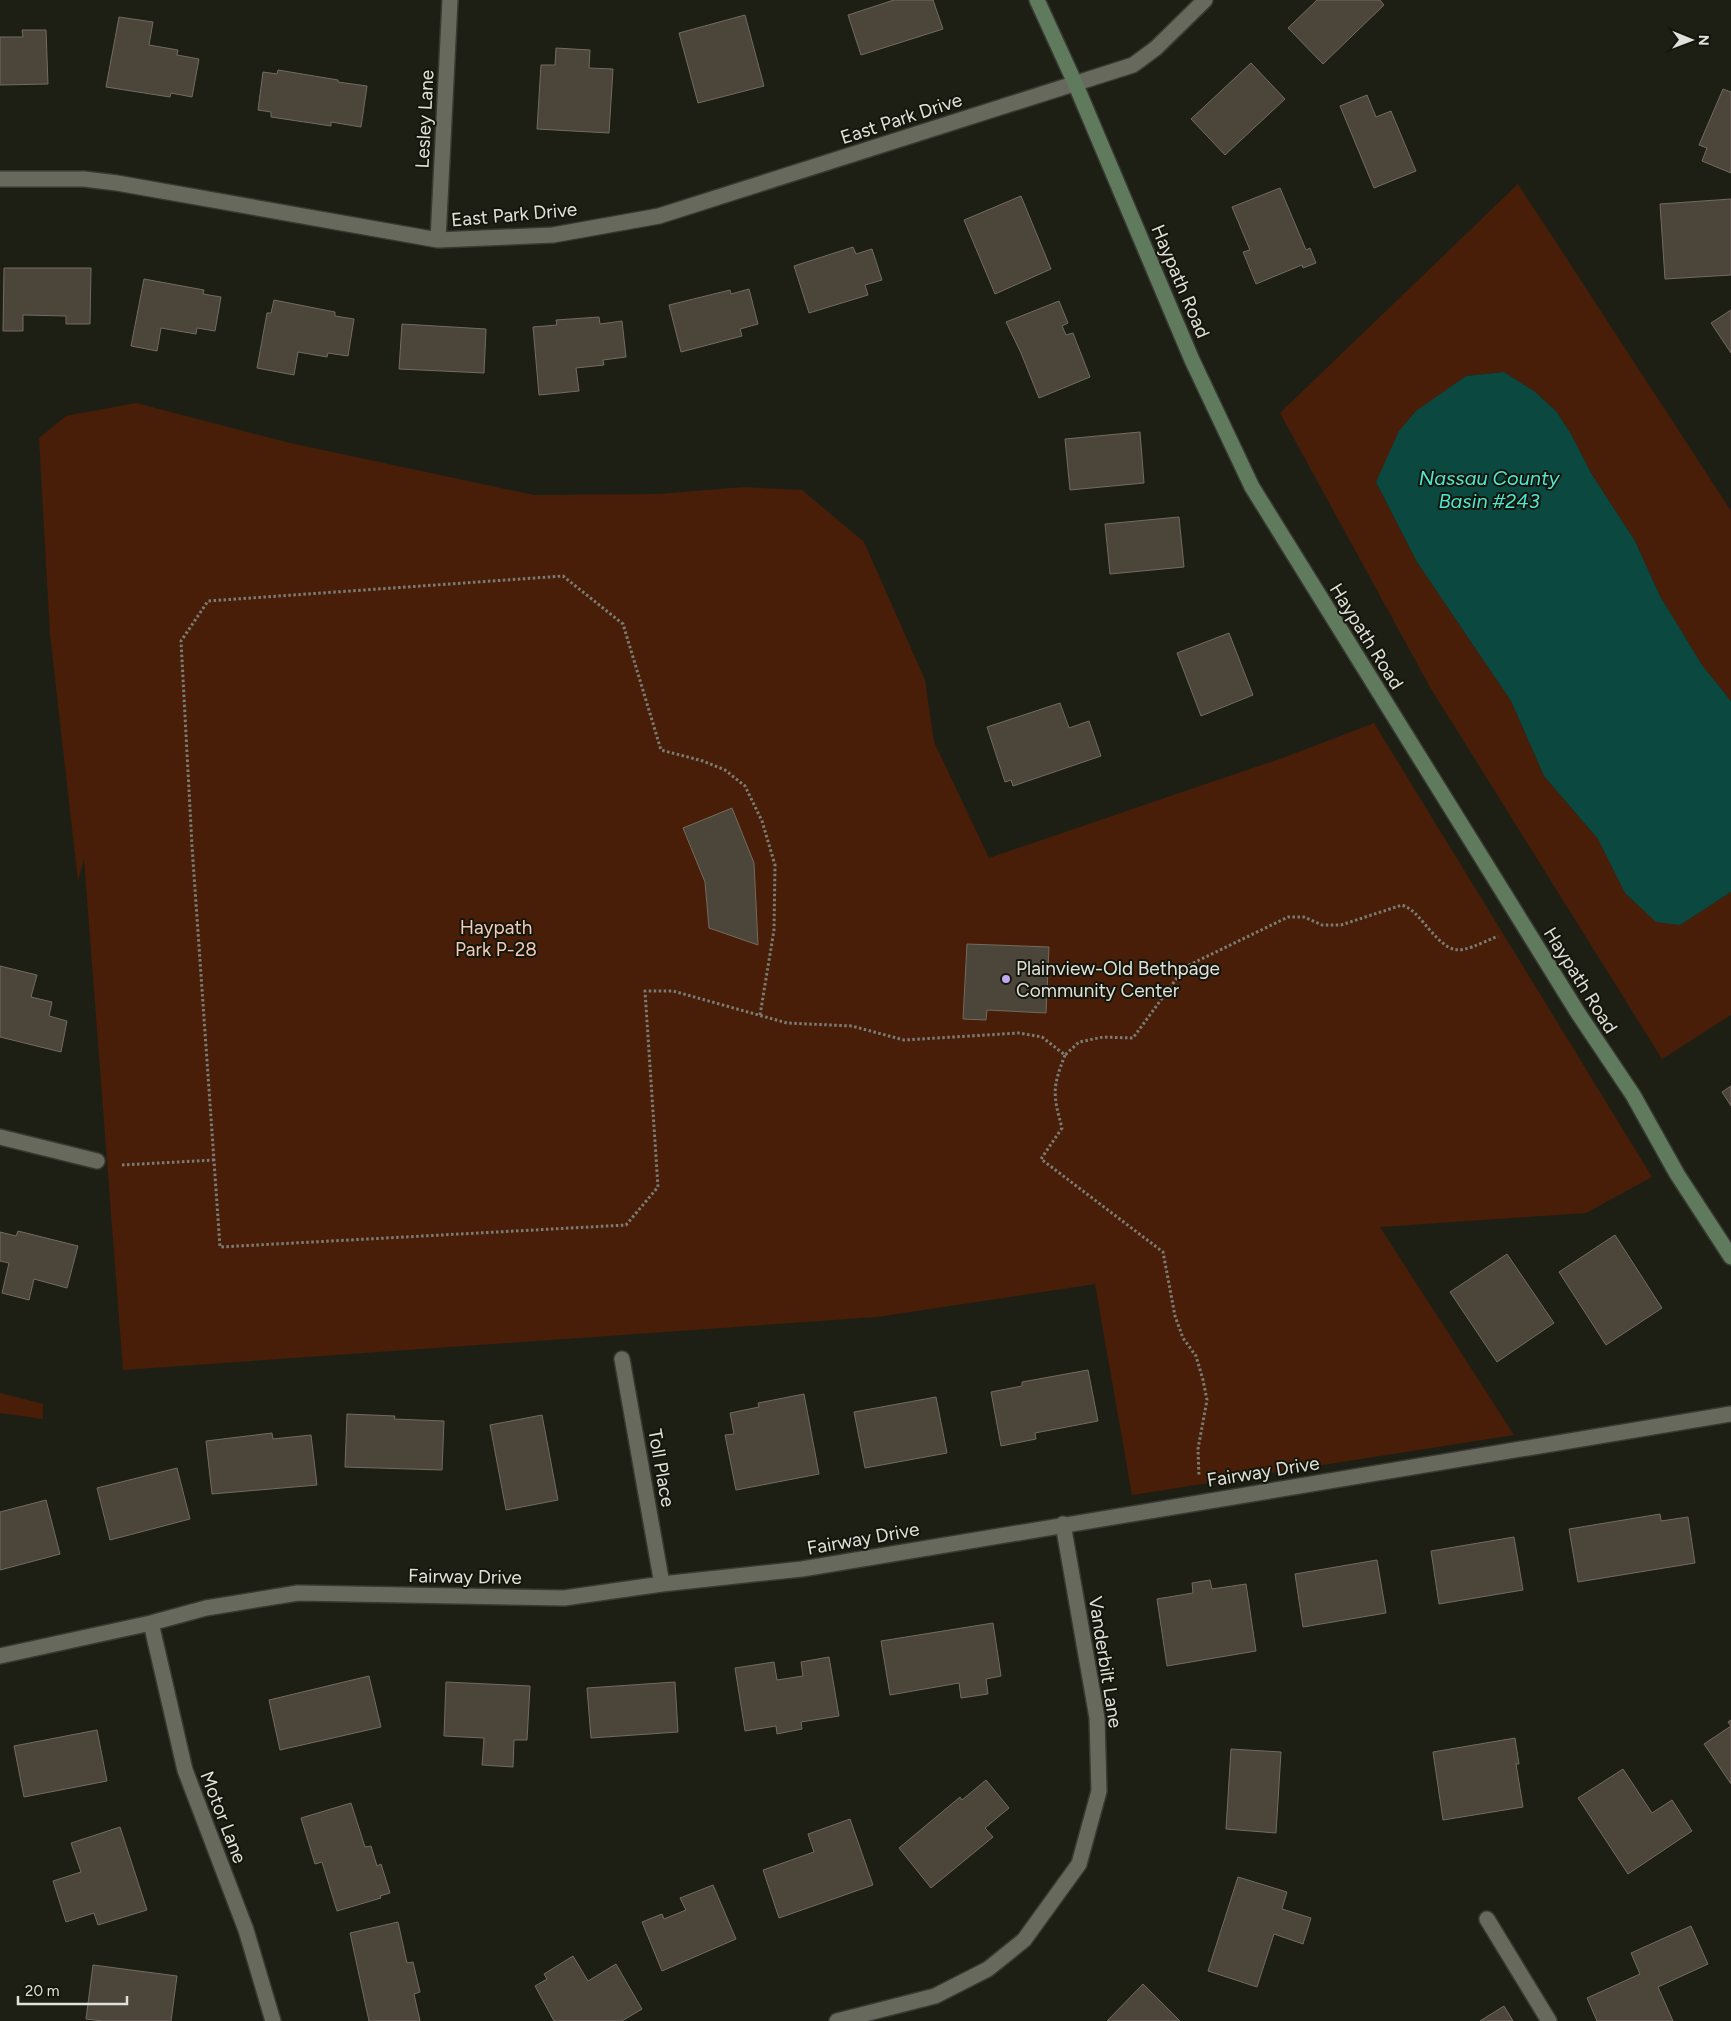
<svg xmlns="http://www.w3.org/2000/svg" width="1731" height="2021" font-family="Figtree,sans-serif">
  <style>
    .green { fill: #481e09 }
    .water { fill: #0a4840 }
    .building { fill: #4c453a; stroke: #736b60 }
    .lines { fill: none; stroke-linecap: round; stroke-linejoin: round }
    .street-casing { stroke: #383932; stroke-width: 18 }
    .secondary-casing { stroke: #383932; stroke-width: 18 }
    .path { stroke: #7b7c73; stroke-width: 3; stroke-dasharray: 2.5 2.5; stroke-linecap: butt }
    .street { stroke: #68695d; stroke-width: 15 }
    .secondary { stroke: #5f7a5d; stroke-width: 15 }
    .poi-dot { fill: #c2a8f3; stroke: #14160b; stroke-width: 2 }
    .labels { text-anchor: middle; stroke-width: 4; stroke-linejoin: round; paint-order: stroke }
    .street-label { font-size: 19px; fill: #e0e1da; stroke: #14160b }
    .park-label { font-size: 19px; fill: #f3cbb9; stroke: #14160b }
    .poi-label { font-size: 19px; fill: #e0e1da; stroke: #14160b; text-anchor: start }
    .water-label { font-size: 20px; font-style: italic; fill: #4ee7d4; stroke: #14160b }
  </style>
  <rect width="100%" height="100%" fill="#1e1f14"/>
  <path class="green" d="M 1518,184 L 1731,511 L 1731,701 L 1702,665 L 1660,596 L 1635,541 L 1591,473 L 1571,434 L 1556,411 L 1534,391 L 1504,372 L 1466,376 L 1376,482 L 1417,562 L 1511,701 L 1544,776 L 1598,839 L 1625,893 L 1680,925 L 1731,892 L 1731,1015 L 1662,1059 L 1430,687 L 1280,413 Z
    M 136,403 L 290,443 L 534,495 L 658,494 L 744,487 L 802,490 L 864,542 L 925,680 L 934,742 L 989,858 L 1288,756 L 1374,723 L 1652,1177 L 1586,1213 L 1380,1227 L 1514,1435 L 1132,1495 L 1095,1284 L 877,1317 L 123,1370 L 84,859 L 78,881 L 50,634 L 39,438 L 66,416 Z
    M 0,1393 L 43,1404 L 43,1419 L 0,1413 Z"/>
  <path class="water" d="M 1504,372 L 1534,391 L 1556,411 L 1571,434 L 1591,473 L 1635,541 L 1660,596 L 1702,665 L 1731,701 L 1731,892 L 1680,925 L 1656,922 L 1625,893 L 1598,839 L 1544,776 L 1511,701 L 1417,562 L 1376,482 L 1399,431 L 1416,411 L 1466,376 Z"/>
  <path class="building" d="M 894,0 L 933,0 L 943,29 L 861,55 L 848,15 Z
    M 1317,0 L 1380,0 L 1384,5 L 1323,64 L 1288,28 Z
    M 745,15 L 764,86 L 698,103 L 679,33 Z
    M 119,17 L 153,22 L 149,45 L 178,50 L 177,55 L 199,59 L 192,97 L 171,93 L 170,97 L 106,87 Z
    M 22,30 L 46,30 L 48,84 L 0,85 L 0,37 L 23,37 Z
    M 556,48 L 590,50 L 589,68 L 613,69 L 609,133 L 537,129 L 541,65 L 555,65 Z
    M 1251,63 L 1285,99 L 1225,155 L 1191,119 Z
    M 278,70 L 338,80 L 338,82 L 367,86 L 361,127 L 331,122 L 331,126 L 271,117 L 271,112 L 258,110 L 263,72 L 277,74 Z
    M 1723,89 L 1731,92 L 1731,173 L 1702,161 L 1707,148 L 1699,145 Z
    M 1367,95 L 1376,117 L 1391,111 L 1416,171 L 1374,188 L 1340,106 Z
    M 1280,188 L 1306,250 L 1310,248 L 1316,263 L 1303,268 L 1302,265 L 1256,284 L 1243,252 L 1250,250 L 1232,207 Z
    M 1021,196 L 1051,269 L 995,294 L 964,220 Z
    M 1731,199 L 1731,275 L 1665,279 L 1660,204 Z
    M 853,247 L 856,254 L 872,249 L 882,280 L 865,285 L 868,295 L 809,313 L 794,266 Z
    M 4,268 L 91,268 L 90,324 L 66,324 L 66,316 L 23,315 L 23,331 L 3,331 Z
    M 144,279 L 204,290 L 203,294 L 221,297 L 215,331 L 197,328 L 196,334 L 161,328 L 157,351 L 131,346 Z
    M 749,289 L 758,324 L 740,329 L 742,336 L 681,352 L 669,305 L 730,290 L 731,294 Z
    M 274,300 L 335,312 L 335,316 L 354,319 L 348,356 L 328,353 L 327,357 L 298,352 L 294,375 L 257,368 L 267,313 L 271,313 Z
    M 1059,301 L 1068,323 L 1062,326 L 1066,335 L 1073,333 L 1090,377 L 1039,398 L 1021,353 L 1006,322 Z
    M 1731,310 L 1731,353 L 1711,323 Z
    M 599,317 L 600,324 L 622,321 L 626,357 L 603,360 L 604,365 L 576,368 L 579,391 L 539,395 L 533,327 L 557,325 L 556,320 Z
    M 402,324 L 486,329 L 484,373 L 399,369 Z
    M 1140,432 L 1144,483 L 1070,490 L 1065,439 Z
    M 1179,517 L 1184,567 L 1110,574 L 1105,524 Z
    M 1229,633 L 1253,695 L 1201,716 L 1177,653 Z
    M 1060,703 L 1069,728 L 1089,721 L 1101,756 L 1013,786 L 1011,780 L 1005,782 L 987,727 Z
    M 732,808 L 754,863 L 758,945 L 709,928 L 705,882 L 683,828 Z
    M 967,944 L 1049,947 L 1046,1013 L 987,1010 L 986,1020 L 963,1019 Z
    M 0,966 L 37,975 L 31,997 L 52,1002 L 49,1016 L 67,1021 L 61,1052 L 0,1037 Z
    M 1731,1086 L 1731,1106 L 1722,1092 Z
    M 18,1231 L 78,1246 L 67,1288 L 34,1279 L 29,1300 L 2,1293 L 9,1263 L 0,1261 L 0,1232 L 16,1236 Z
    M 1615,1235 L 1662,1308 L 1606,1345 L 1559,1272 Z
    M 1507,1254 L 1554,1323 L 1497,1362 L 1450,1292 Z
    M 1088,1370 L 1098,1421 L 1035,1433 L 1036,1439 L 1001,1446 L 991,1392 L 1022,1386 L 1022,1382 Z
    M 804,1394 L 819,1474 L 736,1490 L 725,1435 L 734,1434 L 730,1413 L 759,1407 L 758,1403 Z
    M 936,1397 L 947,1453 L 865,1468 L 854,1412 Z
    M 347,1414 L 395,1416 L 394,1419 L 444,1421 L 442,1470 L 345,1467 Z
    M 542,1415 L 558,1500 L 506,1510 L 490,1425 Z
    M 272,1433 L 273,1439 L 311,1435 L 317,1485 L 212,1494 L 206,1441 Z
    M 177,1468 L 190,1519 L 110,1540 L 97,1488 Z
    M 46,1500 L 60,1554 L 0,1570 L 0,1512 Z
    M 1660,1514 L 1661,1521 L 1688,1517 L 1695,1563 L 1578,1582 L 1569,1529 Z
    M 1514,1537 L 1523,1590 L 1439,1604 L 1431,1551 Z
    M 1377,1560 L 1386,1613 L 1303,1627 L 1295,1574 Z
    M 1210,1580 L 1212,1589 L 1246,1584 L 1256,1651 L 1167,1666 L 1157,1599 L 1193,1593 L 1192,1583 Z
    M 993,1623 L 1001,1676 L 986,1679 L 988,1694 L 961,1698 L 959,1683 L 890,1695 L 881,1641 Z
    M 829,1657 L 839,1716 L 801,1722 L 802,1729 L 777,1734 L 776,1726 L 745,1731 L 735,1668 L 774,1662 L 777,1680 L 803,1676 L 801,1662 Z
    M 369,1676 L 381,1727 L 280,1750 L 269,1700 Z
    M 446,1682 L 530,1686 L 527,1740 L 514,1740 L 513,1767 L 482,1765 L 484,1738 L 444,1736 Z
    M 675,1682 L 678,1732 L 591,1738 L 587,1688 Z
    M 1731,1720 L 1731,1784 L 1704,1744 L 1731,1726 L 1728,1722 Z
    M 97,1730 L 107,1781 L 24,1797 L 14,1746 Z
    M 1515,1738 L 1519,1764 L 1516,1764 L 1523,1807 L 1443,1820 L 1433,1752 Z
    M 1231,1749 L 1281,1752 L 1276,1833 L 1226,1829 Z
    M 1623,1769 L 1652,1813 L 1672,1800 L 1692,1831 L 1628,1874 L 1578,1798 Z
    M 986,1780 L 1009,1808 L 985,1828 L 993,1837 L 931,1888 L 899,1848 L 960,1797 L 962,1800 Z
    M 351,1803 L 365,1847 L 371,1846 L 377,1866 L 381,1864 L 390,1893 L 380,1896 L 381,1898 L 337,1911 L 322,1862 L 315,1864 L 301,1818 Z
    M 850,1819 L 873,1885 L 779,1918 L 763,1870 L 814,1852 L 808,1834 Z
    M 120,1827 L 147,1910 L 98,1925 L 94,1913 L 66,1922 L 53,1881 L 81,1872 L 71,1843 Z
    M 1238,1877 L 1287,1892 L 1282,1909 L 1311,1918 L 1303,1944 L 1274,1934 L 1257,1987 L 1208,1971 Z
    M 713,1885 L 736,1939 L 662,1971 L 642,1922 L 662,1914 L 664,1919 L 686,1910 L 680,1898 Z
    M 398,1922 L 407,1963 L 413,1962 L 420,1992 L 414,1994 L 420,2021 L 369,2021 L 350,1933 Z
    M 1691,1926 L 1708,1964 L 1658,1987 L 1673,2021 L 1597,2021 L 1587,1998 L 1640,1974 L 1631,1953 Z
    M 573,1956 L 588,1981 L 616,1964 L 642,2009 L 622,2021 L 554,2021 L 535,1986 L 547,1979 L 544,1974 Z
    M 93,1965 L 177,1976 L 171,2021 L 103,2021 L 86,2019 Z
    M 1143,1984 L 1180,2021 L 1107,2021 Z
    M 1504,2006 L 1513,2021 L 1480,2021 Z"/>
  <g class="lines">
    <defs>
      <path id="street" d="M 0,179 L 84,179 L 117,183 L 438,240 L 553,235 L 659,216 L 1133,65 L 1156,48 L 1205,0
        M 438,240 L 450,0
        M 0,1137 L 97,1161
        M 622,1359 L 662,1584
        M 151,1623 L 185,1770 L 246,1930 L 273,2021
        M 0,1656 L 151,1623 L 206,1608 L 298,1593 L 564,1598 L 662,1584 L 802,1569 L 1731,1414
        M 1487,1919 L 1549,2021
        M 837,2021 L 935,1996 L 988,1969 L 1024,1940 L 1079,1864 L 1099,1791 L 1097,1718 L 1063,1524"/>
      <path id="secondary" d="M 1037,0 L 1075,83 L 1192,360 L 1252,487 L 1578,1013 L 1633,1095 L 1677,1174 L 1731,1257"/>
    </defs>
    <use href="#street" class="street-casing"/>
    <use href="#secondary" class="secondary-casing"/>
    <path class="path" d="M 760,1015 L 774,930 L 775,865 L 762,821 L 745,786 L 725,770 L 703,761 L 661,750 L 623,624 L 563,576 L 208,601 L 181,641 L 192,846 L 220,1247 L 626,1225 L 658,1187 L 645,991 L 673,991 L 787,1023 L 852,1026 L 904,1040 L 1019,1033 L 1042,1037 L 1065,1055 L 1079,1042 L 1103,1037 L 1133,1038 L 1185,967 L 1288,917 L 1304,917 L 1322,925 L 1341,925 L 1402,905 C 1412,909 1416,914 1423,922 C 1454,959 1456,954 1498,936
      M 1065,1055 C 1052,1088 1053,1095 1062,1128 L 1041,1159 L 1163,1252 L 1175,1316 L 1183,1338 L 1196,1356 L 1203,1380 L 1207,1400 L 1198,1449 L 1199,1477
      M 122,1165 L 214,1160"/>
    <use href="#street" class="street"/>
    <use href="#secondary" class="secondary"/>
  </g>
  <circle class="poi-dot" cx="1006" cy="979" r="5"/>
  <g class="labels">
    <g class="street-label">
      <text transform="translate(901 118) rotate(-18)" y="7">East Park Drive</text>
      <text transform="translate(424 119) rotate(-87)" y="7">Lesley Lane</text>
      <text transform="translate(514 214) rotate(-5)" y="7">East Park Drive</text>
      <text transform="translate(1181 281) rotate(67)" y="7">Haypath Road</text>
      <text transform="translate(1367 636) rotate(58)" y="7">Haypath Road</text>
      <text transform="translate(1581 980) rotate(58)" y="7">Haypath Road</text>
      <text transform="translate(662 1468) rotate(80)" y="7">Toll Place</text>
      <text transform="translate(1263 1471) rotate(-9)" y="7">Fairway Drive</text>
      <text transform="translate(863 1538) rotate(-10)" y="7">Fairway Drive</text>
      <text transform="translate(465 1576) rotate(1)" y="7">Fairway Drive</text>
      <text transform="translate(1106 1662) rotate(81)" y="7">Vanderbilt Lane</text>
      <text transform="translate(224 1817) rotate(69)" y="7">Motor Lane</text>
    </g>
    <g class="park-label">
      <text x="496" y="934">Haypath<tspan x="496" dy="22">Park P-28</tspan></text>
    </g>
    <g class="poi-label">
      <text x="1016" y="975">Plainview-Old Bethpage<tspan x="1016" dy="22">Community Center</tspan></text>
    </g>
    <g class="water-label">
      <text x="1489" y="485">Nassau County<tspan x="1489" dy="23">Basin #243</tspan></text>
    </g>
  </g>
  <g transform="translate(1691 40) rotate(91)" stroke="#14160b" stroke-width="4" paint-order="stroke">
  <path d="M0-4L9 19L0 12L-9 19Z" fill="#e0e1da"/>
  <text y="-8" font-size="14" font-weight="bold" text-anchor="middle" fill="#e0e1da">N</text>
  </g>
  <path d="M18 1996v8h109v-8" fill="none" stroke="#e0e1da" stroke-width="2.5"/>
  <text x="25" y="1996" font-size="15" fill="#e0e1da" stroke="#14160b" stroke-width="4" paint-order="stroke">20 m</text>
</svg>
